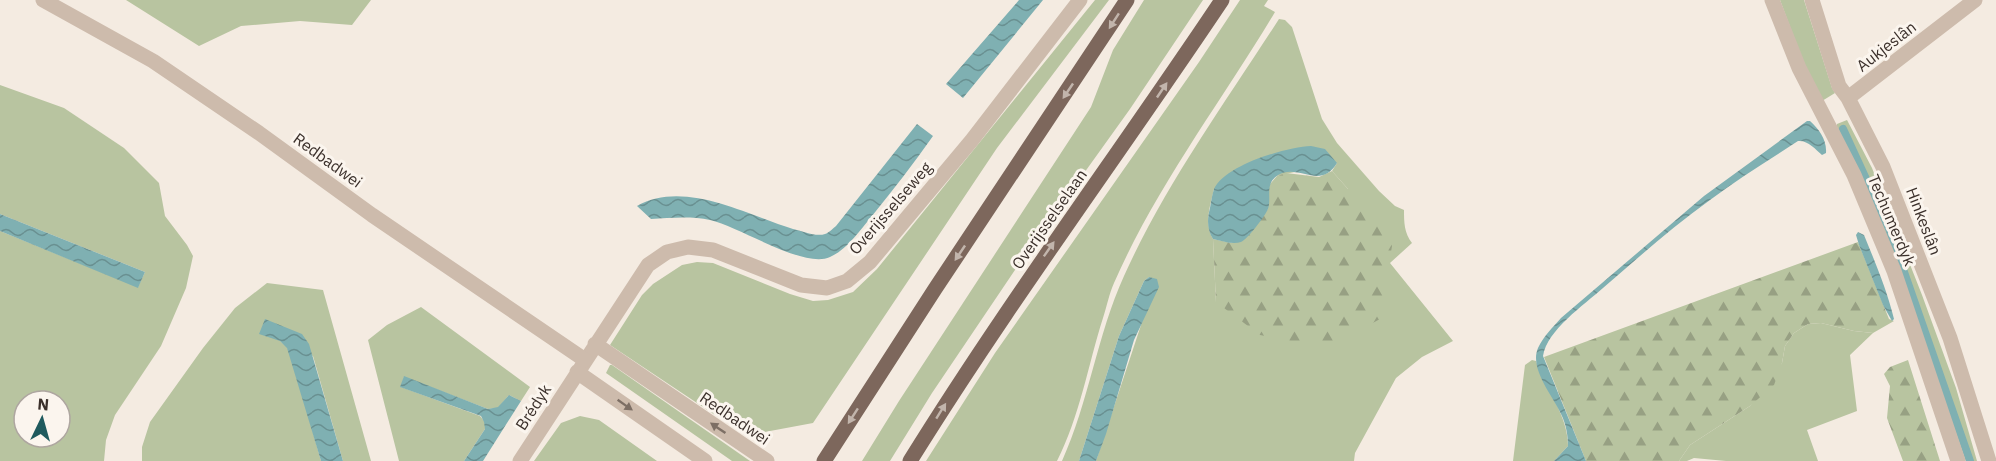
<svg xmlns="http://www.w3.org/2000/svg" width="1996" height="461" font-family="'IBM Plex Sans',sans-serif">
  <style>
    .grass { fill: #b8c4a0; fill-rule: evenodd }
    .forest { fill: url(#forest-firs) }
    .water { fill: url(#water-waves) }
    .lines { fill: none; stroke-linecap: round; stroke-linejoin: round }
    .stream { stroke: #7fb0b2; stroke-width: 8 }
    .minor { stroke: #cdbbac; stroke-width: 15 }
    .tertiary { stroke: #cdbbac; stroke-width: 15 }
    .primary { stroke: #7d675c; stroke-width: 15 }
    .oneway { fill: #c2b5ac }
    .oneway2 { fill: #7d6f65 }
    .labels { text-anchor: middle; stroke-width: 6; stroke-linejoin: round; paint-order: stroke }
    .street-label { font-size: 16px; fill: #3b302b; stroke: #fbf5ee }
  </style>
  <defs>
    <pattern id="forest-firs" width="22" height="20" patternUnits="userSpaceOnUse" patternTransform="scale(1.5)"><rect width="22" height="20" fill="#b8c4a0"/><path d="M5 1l3.5 6h-7zM16 11l3.5 6h-7z" fill="#97a083"/></pattern>
    <pattern id="water-waves" width="16" height="10" patternUnits="userSpaceOnUse" patternTransform="scale(1.5)"><rect width="16" height="10" fill="#7fb0b2"/><path d="M0 5q4-4 8 0t8 0" fill="none" stroke="#699091"/></pattern>
  </defs>
  <rect width="100%" height="100%" fill="#f4ebe1"/>
  <path class="grass" d="M 126,0 L 371,0 L 352,25 L 300,21 L 241,26 L 199,46 Z
    M 1095,0 L 1109,0 L 997,148 L 813,423 L 760,433 L 718,417 L 610,345 L 642,295 L 653,284 L 682,265 L 697,262 L 713,263 L 790,294 L 813,301 L 828,300 L 853,292 L 877,269 Z
    M 1144,0 L 1203,0 L 1130,109 L 1021,261 L 932,393 L 890,461 L 862,461 L 899,401 L 1091,107 L 1113,50 Z
    M 1240,0 L 1268,0 L 1264,6 L 1275,12 C 1221,102 1156,187 1114,283 C 1109,294 1107,306 1103,318 C 1088,365 1080,416 1057,461 L 926,461 L 995,353 L 1199,62 Z
    M 1780,0 L 1804,0 L 1832,88 L 1835,93 L 1822,101 L 1802,59 Z
    M 1279,19 L 1285,20 L 1292,27 L 1322,119 L 1337,143 L 1379,191 L 1395,206 L 1404,210 C 1404,222 1404,233 1412,243 L 1390,263 L 1453,341 L 1422,357 L 1396,378 L 1355,453 L 1354,461 L 1096,461 L 1143,319 L 1149,277 L 1144,281 L 1119,336 L 1079,461 L 1062,461 C 1089,402 1097,335 1124,276 C 1165,185 1225,103 1279,19 ZM 1337,163 L 1332,171 L 1348,189 L 1216,302 L 1213,239 C 1204,224 1210,206 1214,189 Z
    M 0,85 L 64,108 L 124,148 L 159,183 L 165,216 L 187,245 L 193,256 L 186,288 L 161,346 L 115,415 L 106,440 L 104,461 L 0,461 L 0,231 L 138,287 L 145,272 L 0,214 ZM 24,401 L 60,401 L 60,437 L 24,437 Z
    M 1847,120 L 1872,168 L 1922,295 L 1956,388 L 1977,461 L 1966,461 L 1895,259 L 1837,127 L 1837,124 Z
    M 267,283 L 323,290 L 371,461 L 343,461 L 313,356 L 280,341 L 287,347 L 292,358 L 321,461 L 142,461 L 142,447 L 150,422 L 203,348 L 235,308 Z
    M 421,307 L 530,387 L 521,401 L 509,395 L 498,408 L 488,409 L 404,377 L 401,387 L 480,416 L 485,422 L 485,429 L 464,461 L 399,461 L 368,340 L 387,325 Z
    M 1821,323 L 1854,331 L 1873,333 L 1850,355 L 1857,411 L 1807,430 L 1818,461 L 1726,461 L 1694,458 L 1687,461 L 1679,461 L 1690,445 L 1750,406 L 1782,363 L 1785,346 L 1794,333 L 1808,324 Z
    M 1532,360 L 1536,361 C 1546,390 1568,415 1568,446 L 1554,461 L 1513,461 L 1525,365 Z
    M 610,365 L 612,365 L 750,461 L 732,461 L 606,373 Z
    M 580,416 L 599,420 L 657,461 L 534,461 L 561,423 Z"/>
  <path class="forest" d="M 1332,171 L 1348,189 L 1374,210 L 1392,246 L 1380,319 L 1327,348 L 1260,335 L 1216,302 L 1213,239 L 1232,243 L 1268,209 L 1269,185 L 1277,176 L 1286,173 L 1319,177 Z
    M 1858,242 L 1889,319 L 1894,321 L 1873,333 L 1854,331 L 1821,323 L 1808,324 L 1794,333 L 1785,346 L 1782,363 L 1774,385 L 1750,406 L 1690,445 L 1679,461 L 1586,461 L 1544,357 Z
    M 1908,360 L 1940,461 L 1903,461 L 1887,418 L 1890,386 L 1884,374 L 1890,367 Z"/>
  <path class="water" d="M 1019,0 L 1043,0 L 963,98 L 946,84 Z
    M 1807,121 L 1810,121 C 1819,129 1827,140 1826,153 L 1822,155 C 1815,149 1808,140 1798,141 C 1768,161 1738,179 1710,200 C 1672,227 1638,258 1603,288 C 1584,305 1547,330 1543,356 L 1586,461 L 1554,461 L 1568,446 C 1568,435 1566,424 1561,414 C 1553,396 1529,369 1538,348 C 1543,337 1553,327 1561,318 L 1704,196 Z
    M 917,124 L 933,136 C 914,163 893,190 872,216 C 860,230 848,249 830,257 C 803,269 741,227 710,220 C 691,216 670,218 651,219 L 637,206 C 684,179 747,215 793,229 C 802,231 816,237 825,234 C 829,233 833,228 836,226 Z
    M 1311,146 L 1325,149 L 1337,163 C 1320,191 1299,163 1278,175 C 1264,184 1272,197 1268,209 C 1265,216 1248,239 1241,242 C 1233,245 1222,241 1213,239 C 1207,230 1207,219 1210,208 C 1211,202 1212,195 1214,189 C 1225,165 1286,147 1311,146 Z
    M 0,214 L 145,272 L 138,288 L 0,231 Z
    M 1858,232 L 1864,235 C 1875,262 1887,290 1894,319 L 1892,321 L 1883,305 L 1859,245 L 1856,235 Z
    M 1149,277 L 1157,279 L 1159,287 L 1134,340 L 1106,434 L 1096,461 L 1079,461 L 1119,336 L 1144,281 Z
    M 265,319 L 302,334 L 309,344 L 343,461 L 321,461 L 287,348 L 280,341 L 259,334 Z
    M 404,376 L 488,409 L 498,407 L 509,395 L 521,401 L 483,461 L 464,461 L 485,429 L 484,422 L 481,416 L 400,387 Z"/>
  <g class="lines">
    <path class="stream" d="M 1843,129 L 1889,229 L 1970,461"/>
    <path class="minor" d="M 1772,0 L 1799,68 L 1854,175 L 1894,271 L 1958,461
      M 1812,0 L 1839,86 L 1848,98 L 1883,167 L 1950,338 L 1989,461
      M 1848,98 L 1975,0
      M 595,344 L 767,461
      M 577,372 L 705,461
      M 520,461 L 648,265 L 667,252 L 688,247 L 713,250 L 801,285 L 827,288 L 847,281 L 870,262 L 972,140 L 1080,0"/>
    <path class="tertiary" d="M 43,0 L 153,61 L 259,133 L 372,215 L 585,360"/>
    <path class="primary" d="M 824,461 L 935,289 L 1127,0
      M 910,461 C 1008,303 1119,154 1222,0"/>
  </g>
  <defs><path id="oneway-solid" d="M-6-.8H1V-3.2L6.5 0L1 3.2V.8H-6Z" transform="scale(1.5)"/></defs>
  <g class="oneway">
    <use href="#oneway-solid" transform="translate(1114 21) rotate(123)"/>
    <use href="#oneway-solid" transform="translate(1162 90) rotate(-56)"/>
    <use href="#oneway-solid" transform="translate(1068 91) rotate(124)"/>
    <use href="#oneway-solid" transform="translate(1049 249) rotate(-55)"/>
    <use href="#oneway-solid" transform="translate(960 253) rotate(124)"/>
    <use href="#oneway-solid" transform="translate(941 411) rotate(-58)"/>
    <use href="#oneway-solid" transform="translate(853 416) rotate(123)"/>
  </g>
  <g class="oneway2">
    <use href="#oneway-solid" transform="translate(625 405) rotate(35)"/>
    <use href="#oneway-solid" transform="translate(718 428) rotate(-146)"/>
  </g>
  <g class="labels">
    <g class="street-label">
      <text transform="translate(1886 46) rotate(-38)" y="6">Aukjeslân</text>
      <text transform="translate(328 160) rotate(36)" y="6">Redbadwei</text>
      <text transform="translate(890 208) rotate(-49)" y="6">Overijsselseweg</text>
      <text transform="translate(1049 219) rotate(-55)" y="6">Overijsselselaan</text>
      <text transform="translate(1892 220) rotate(67)" y="6">Techumerdyk</text>
      <text transform="translate(1924 221) rotate(69)" y="6">Hinkeslân</text>
      <text transform="translate(533 407) rotate(-57)" y="6">Brédyk</text>
      <text transform="translate(735 418) rotate(34)" y="6">Redbadwei</text>
    </g>
  </g>
  <g transform="translate(42 419) rotate(5)"><circle r="28" fill="#fbf5ee" stroke="#aea6a0" stroke-width="1.5"/>
  <path d="M0-4.5L10 22L0 15L-10 22Z" fill="#1f5a5e"/>
  <text y="-9" font-size="16" font-weight="bold" text-anchor="middle" fill="#3b302b">N</text>
  </g>
</svg>
